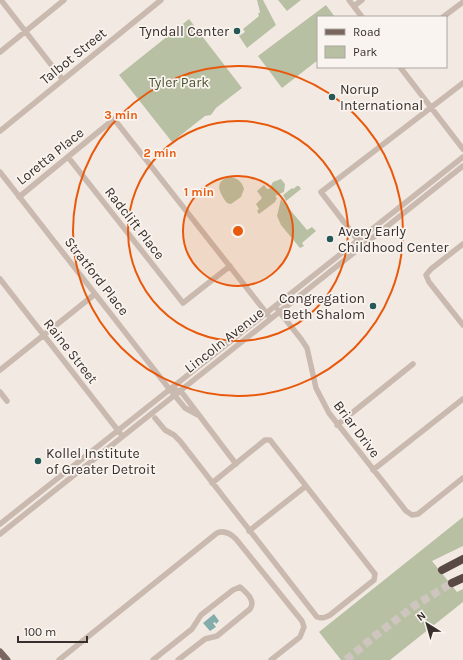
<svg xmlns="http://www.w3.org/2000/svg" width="463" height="660" font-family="Karla,sans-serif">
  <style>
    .green { fill: #b8c0a3 }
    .water { fill: #84acab }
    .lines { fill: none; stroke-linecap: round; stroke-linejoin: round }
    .highway-tunnel { stroke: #cdc5be; stroke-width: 8; stroke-dasharray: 8 4; stroke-linecap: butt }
    .minor { stroke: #c9b9af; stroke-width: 5.5 }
    .major { stroke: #79665f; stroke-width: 7 }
    .highway { stroke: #594944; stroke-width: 8 }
    .ring { fill: none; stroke: #e8590c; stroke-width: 2 }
    .poi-dot { fill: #255757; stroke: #f9f4ef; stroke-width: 1.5 }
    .labels { text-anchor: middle; stroke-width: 3.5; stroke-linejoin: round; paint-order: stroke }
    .poi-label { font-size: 14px; fill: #392f2c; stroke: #f9f4ef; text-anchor: start }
    .street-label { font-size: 14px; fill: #392f2c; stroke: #f9f4ef }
    .park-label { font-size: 14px; fill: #4b5532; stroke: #f9f4ef }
    .centre { fill: #e8590c; stroke: #f9f4ef; stroke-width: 2 }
    .ring-label { font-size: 12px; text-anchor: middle; font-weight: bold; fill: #e8590c; stroke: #f9f4ef; stroke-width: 3.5; stroke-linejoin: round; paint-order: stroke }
  </style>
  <rect width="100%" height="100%" fill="#f2eae2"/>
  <path class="green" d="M 257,0 L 263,0 L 276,25 L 247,48 L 239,36 L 245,32 L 243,29 L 259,16 L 258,14 L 260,12 Z
    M 278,0 L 301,0 L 287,11 Z
    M 326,5 L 335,17 L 318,17 L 318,60 L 282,88 L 258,56 Z
    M 189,19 L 242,88 L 216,108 L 211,115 L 205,116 L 172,142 L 119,75 Z
    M 231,177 C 239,179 242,182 244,189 L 241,197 L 231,204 L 227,203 C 219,193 213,180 231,177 Z
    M 281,179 L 285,184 L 284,192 L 275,196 L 277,198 L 275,202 L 259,214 L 257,211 L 259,209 L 256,204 L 262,198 L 257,191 L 264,185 L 267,189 L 269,189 L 273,182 Z
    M 297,186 L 299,186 L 301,189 L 286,201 L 283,195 L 292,188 L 293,189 Z
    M 281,199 L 307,230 L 312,227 L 316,231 L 302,243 L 304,246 L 300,248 L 281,225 L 277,216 Z
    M 463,517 L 463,546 L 432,561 L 457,592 L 463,589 L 463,602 L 390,660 L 341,660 L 319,632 Z"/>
  <path class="water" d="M 214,614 L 219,621 L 216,624 L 215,622 L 213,623 L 216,627 L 210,631 L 203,623 Z"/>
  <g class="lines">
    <path class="highway-tunnel" d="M 346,660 L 375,636 L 414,606 L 452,583"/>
    <path class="minor" d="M 1,0 L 63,80
      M 349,0 L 362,17
      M 354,6 L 362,0
      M 443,17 L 463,2
      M 0,52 L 64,0
      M 400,67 L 463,149
      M 0,131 L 161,0
      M 68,157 L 183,303 L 230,266
      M 0,172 L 167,386 L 185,408 L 198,415
      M 19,197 L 114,119 L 268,315
      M 360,243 L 321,192 L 463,83
      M 463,244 L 431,269 L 426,275 L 429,282 L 463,325
      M 0,279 L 120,433
      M 278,310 L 301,339 L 307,348 L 316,388 L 329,413 L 406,511 L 412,515 L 418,514 L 463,478
      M 0,370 L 95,294
      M 176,390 L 180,391 L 183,394 L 236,464
      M 0,392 L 7,401
      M 155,418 L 165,430 L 174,435 L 180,441 L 317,617 C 323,619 326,617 330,615 L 374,580 L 375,574 L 270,440 L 265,440 L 212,483
      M 337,425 L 413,364
      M 373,470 L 463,399
      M 0,524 L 463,157
      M 249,531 L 306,486
      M 0,534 L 463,166
      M 59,660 L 217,533 C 224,530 230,533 236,539 L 302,621 L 304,627 L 300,637 L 271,660
      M 153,660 L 192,629 L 201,615 L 233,590 L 240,587 C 247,593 256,601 250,609 L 217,636 L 205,639 L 178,660"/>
    <path class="major" d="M 0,652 L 7,660"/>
    <path class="highway" d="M 442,570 L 463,559
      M 452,583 L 463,578"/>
  </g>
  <circle cx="238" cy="231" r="55" fill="#e8590c" fill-opacity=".12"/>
  <g class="ring">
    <circle cx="238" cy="231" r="55"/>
    <circle cx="238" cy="231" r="110"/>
    <circle cx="238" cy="231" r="165"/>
  </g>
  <g class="poi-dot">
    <circle cx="237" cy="31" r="4"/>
    <circle cx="332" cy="97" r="4"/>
    <circle cx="330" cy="239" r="4"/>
    <circle cx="373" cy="306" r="4"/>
    <circle cx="38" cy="461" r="4"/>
  </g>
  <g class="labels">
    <g class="poi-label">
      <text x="229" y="36" text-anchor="end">Tyndall Center</text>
      <text x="340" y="94">Norup<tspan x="340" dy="16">International</tspan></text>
      <text x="338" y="236">Avery Early<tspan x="338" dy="16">Childhood Center</tspan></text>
      <text x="365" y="303" text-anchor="end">Congregation<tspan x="365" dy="16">Beth Shalom</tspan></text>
      <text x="46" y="458">Kollel Institute<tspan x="46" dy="16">of Greater Detroit</tspan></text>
    </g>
    <g class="street-label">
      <text transform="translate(73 56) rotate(-39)" y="5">Talbot Street</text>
      <text transform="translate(50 156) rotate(-39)" y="5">Loretta Place</text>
      <text transform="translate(135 223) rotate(52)" y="5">Radclift Place</text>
      <text transform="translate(97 276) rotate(52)" y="5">Stratford Place</text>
      <text transform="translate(224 340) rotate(-38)" y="5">Lincoln Avenue</text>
      <text transform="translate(71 351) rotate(52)" y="5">Raine Street</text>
      <text transform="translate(357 429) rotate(53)" y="5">Briar Drive</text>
    </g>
    <g class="park-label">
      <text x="179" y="87">Tyler Park</text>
    </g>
  </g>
  <circle cx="238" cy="231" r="6" class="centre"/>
  <g class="ring-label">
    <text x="121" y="119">3 min</text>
    <text x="160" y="157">2 min</text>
    <text x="199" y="196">1 min</text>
  </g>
  <rect x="317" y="16" width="130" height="52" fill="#f9f4ef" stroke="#aca5a1"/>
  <rect x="325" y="29" width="20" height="6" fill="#79665f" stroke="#aca5a1"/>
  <text x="353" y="36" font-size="12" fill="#392f2c">Road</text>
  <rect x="325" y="46" width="20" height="12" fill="#b8c0a3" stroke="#aca5a1"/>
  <text x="353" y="56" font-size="12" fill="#392f2c">Park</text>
  <g transform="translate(427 624) rotate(323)" stroke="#f9f4ef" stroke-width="3" paint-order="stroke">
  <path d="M0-3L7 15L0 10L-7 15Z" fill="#392f2c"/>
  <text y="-6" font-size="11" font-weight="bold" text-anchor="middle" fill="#392f2c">N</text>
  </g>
  <path d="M18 636v6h69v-6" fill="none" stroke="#392f2c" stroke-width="2"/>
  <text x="24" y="636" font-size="12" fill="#392f2c" stroke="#f9f4ef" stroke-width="3" paint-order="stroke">100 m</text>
</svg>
